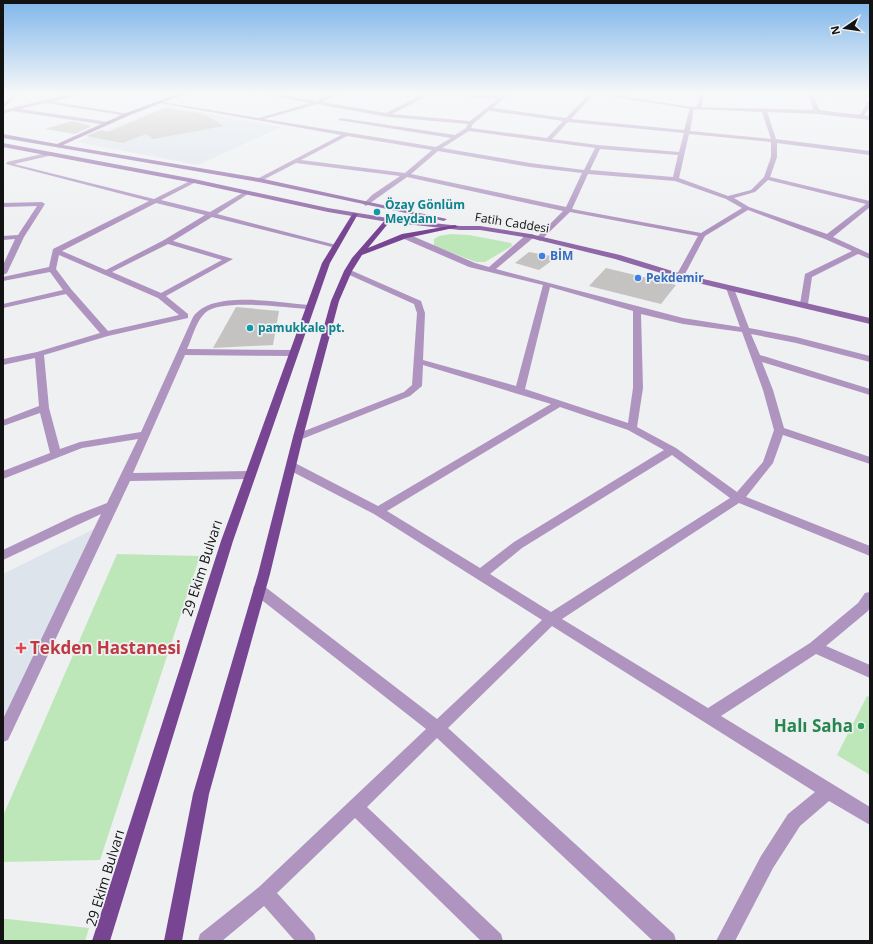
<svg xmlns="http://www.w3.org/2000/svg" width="873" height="944" font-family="'Open Sans',sans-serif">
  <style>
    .built { fill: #dde4ec }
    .green { fill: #bee7b9 }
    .building { fill: #c5c3c2 }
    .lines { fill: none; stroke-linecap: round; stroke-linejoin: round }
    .minor { fill: #af94c0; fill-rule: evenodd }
    .tertiary { fill: #af94c0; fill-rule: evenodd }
    .secondary { fill: #9067a7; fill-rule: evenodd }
    .primary { fill: #784593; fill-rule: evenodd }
    .culture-dot { fill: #0f9aa8; stroke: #eef0f2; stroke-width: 1.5 }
    .shop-dot { fill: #3f7fe0; stroke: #eef0f2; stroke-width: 1.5 }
    .health-dot { fill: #e0444e; stroke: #eef0f2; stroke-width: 1.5 }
    .leisure-dot { fill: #2e9e5b; stroke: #eef0f2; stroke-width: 1.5 }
    .labels { text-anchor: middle; stroke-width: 3.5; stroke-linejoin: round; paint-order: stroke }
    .far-culture-label { font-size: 12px; font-weight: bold; fill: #0d838f; stroke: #eef0f2; text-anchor: start }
    .far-street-label { font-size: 12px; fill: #121213; stroke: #eef0f2 }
    .far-shop-label { font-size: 12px; font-weight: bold; fill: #366cbe; stroke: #eef0f2; text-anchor: start }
    .street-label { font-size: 14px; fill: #121213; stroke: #eef0f2 }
    .near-health-label { font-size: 17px; font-weight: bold; fill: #be3a42; stroke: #eef0f2; text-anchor: start }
    .near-leisure-label { font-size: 17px; font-weight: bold; fill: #27864d; stroke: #eef0f2; text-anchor: end }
  </style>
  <rect width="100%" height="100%" fill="#eef0f2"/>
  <path class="built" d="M 167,106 L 281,127 L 198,165 L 77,142 Z
    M 98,527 L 3,723 L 3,574 Z"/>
  <path class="green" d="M 451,234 L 469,235 L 511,243 L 512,246 L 485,262 L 476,262 L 434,246 L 434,239 L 439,236 Z
    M 117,554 L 200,556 L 100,860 L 3,862 L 3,816 Z
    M 867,696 L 870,697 L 870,775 L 837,755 Z
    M 3,919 L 8,919 L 89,928 L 85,941 L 3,941 Z"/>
  <path class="building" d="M 165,108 L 204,114 L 224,126 L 153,139 L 146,134 L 123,143 L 86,136 L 101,130 L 108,132 Z
    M 72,121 L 92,126 L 75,134 L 45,129 Z
    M 529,252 L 557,257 L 539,270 L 515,263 Z
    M 606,268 L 676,285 L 661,304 L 589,286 Z
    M 236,307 L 279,311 L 273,345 L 213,348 Z"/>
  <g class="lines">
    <path class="minor" d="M 14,94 L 19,94 L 3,108 L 3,104 Z
      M 70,94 L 80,94 L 53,102 L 131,114 L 128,116 L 45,103 L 20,109 L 109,122 L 107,125 L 12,111 L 3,114 L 3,110 Z
      M 162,94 L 180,96 L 178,97 Z
      M 263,94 L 276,94 L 316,101 L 330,94 L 337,94 L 322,102 L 386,113 L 424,94 L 431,94 L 392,114 L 470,121 L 498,99 L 433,94 L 501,96 L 504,94 L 509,94 L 493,108 L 566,118 L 589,94 L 594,94 L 571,119 L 684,130 L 690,108 L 692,107 L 694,108 L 690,131 L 771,139 L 761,109 L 766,108 L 776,139 L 870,151 L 870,155 L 777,143 L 777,157 L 770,177 L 870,201 L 870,207 L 833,237 L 870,254 L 870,259 L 858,254 L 812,277 L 808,304 L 804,306 L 800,304 L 805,274 L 852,251 L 825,239 L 748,210 L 705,236 L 684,276 L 680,278 L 676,276 L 698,236 L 570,212 L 540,241 L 536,239 L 537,237 L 563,211 L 407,177 L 366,206 L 363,204 L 372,195 L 400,176 L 296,163 L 259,182 L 256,180 L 257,179 L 341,135 L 160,103 L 162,102 L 259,118 L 310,103 ZM 317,104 L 388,117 L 468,124 L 466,128 L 455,135 L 341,118 L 338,120 L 451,138 L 436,147 L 264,119 ZM 490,110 L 491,111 L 563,121 L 547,138 L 471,128 L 473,124 ZM 568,122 L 684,133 L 679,152 L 598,145 L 552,139 ZM 469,131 L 595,148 L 584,170 L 530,163 L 442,148 ZM 689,134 L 771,142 L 771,157 L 764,177 L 751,190 L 728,196 L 679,178 ZM 347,136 L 432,150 L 405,173 L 301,160 ZM 600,149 L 678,155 L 673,177 L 590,170 ZM 438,151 L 530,167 L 582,173 L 566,207 L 411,174 ZM 588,174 L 675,181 L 726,199 L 742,208 L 701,233 L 572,209 ZM 768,180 L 866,204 L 827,234 L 749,207 L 734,198 L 755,192 Z
      M 621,94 L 626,94 L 622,99 L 618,99 Z
      M 700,94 L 704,94 L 701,108 L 699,109 L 697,108 Z
      M 809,94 L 870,95 L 870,97 L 814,96 L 820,112 L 817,114 L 814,112 Z
      M 868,101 L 870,101 L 870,106 L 863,117 L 859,117 Z
      M 51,152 L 53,153 L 53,155 L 14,164 L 154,199 L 192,180 L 196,180 L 196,182 L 161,200 L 210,212 L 244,192 L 248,192 L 248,194 L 217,214 L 340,246 L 336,248 L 212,217 L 173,241 L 233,259 L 166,296 L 188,314 L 188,318 L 108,336 L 44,355 L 49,408 L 60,449 L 80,442 L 141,432 L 193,317 C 212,289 279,303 309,305 L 313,307 L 309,309 C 286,308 221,298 205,313 C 196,321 192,339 187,349 L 293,350 L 298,353 L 293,356 L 185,355 L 133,473 L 250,471 L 256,475 L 250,479 L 130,481 L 8,740 L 3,742 L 3,719 L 101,514 L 3,560 L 3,550 L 74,516 L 107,503 L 138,439 L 82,448 L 3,479 L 3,471 L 50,453 L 40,413 L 3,426 L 3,420 L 39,406 L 35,358 L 3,365 L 3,359 L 37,352 L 100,333 L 66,294 L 3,308 L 3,304 L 63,290 L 50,272 L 3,281 L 3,277 L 49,267 L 53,249 L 149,201 L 6,164 L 7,162 ZM 156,203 L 205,215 L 164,240 L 106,270 L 62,251 ZM 168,244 L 222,260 L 161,293 L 112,272 ZM 59,255 L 158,298 L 179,315 L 108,331 L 71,289 L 56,269 Z
      M 3,203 L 42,202 L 45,204 L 24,237 L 7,273 L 3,275 L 3,265 L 15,239 L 3,240 L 3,236 L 18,235 L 37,206 L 3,207 Z
      M 402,234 L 408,234 L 475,263 L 489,267 L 527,234 L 533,234 L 533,238 L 496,269 L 683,318 L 740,327 L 726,288 L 733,286 L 749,328 L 796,337 L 870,356 L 870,362 L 796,343 L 751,334 L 760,355 L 870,389 L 870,395 L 762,362 L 773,390 L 784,428 L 870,457 L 870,464 L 783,435 L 773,463 L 746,497 L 870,546 L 870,556 L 739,503 L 562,619 L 708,708 L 810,643 L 858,603 L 865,593 L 870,592 L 870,607 L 868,611 L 826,646 L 870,665 L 870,678 L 816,654 L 721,716 L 870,807 L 870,825 L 829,801 L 800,826 L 773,868 L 735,941 L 716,941 L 761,856 L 788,814 L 815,792 L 552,626 L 448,728 L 674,934 L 676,941 L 653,941 L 437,738 L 367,807 L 501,934 L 503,941 L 481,941 L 355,818 L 277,893 L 314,934 L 316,941 L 295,941 L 264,906 L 222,941 L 198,941 L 200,934 L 259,887 L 426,729 L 254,594 L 253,590 L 254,586 L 259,585 L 264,586 L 437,719 L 542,620 L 374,514 L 287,469 L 286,466 L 287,463 L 295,463 L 378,506 L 551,404 L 423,365 L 422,386 L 410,396 L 302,439 L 294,439 L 293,437 L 294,435 L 404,392 L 412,385 L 417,313 L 414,304 L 345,273 L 344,271 L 348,269 L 421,301 L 425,313 L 423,360 L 516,386 L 543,285 L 469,267 L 402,238 ZM 550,287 L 633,311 L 633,388 L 628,423 L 525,389 ZM 641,314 L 683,324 L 742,332 L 763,390 L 774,430 L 763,462 L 737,492 L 676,448 L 637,427 L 643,388 ZM 560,407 L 628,430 L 664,450 L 514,542 L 480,568 L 387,511 ZM 672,455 L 730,498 L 551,612 L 490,574 L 522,548 Z"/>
    <path class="tertiary" d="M 592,94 L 607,94 L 692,107 L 817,110 L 870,116 L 870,120 L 817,114 L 692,109 Z"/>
    <path class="secondary" d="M 177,94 L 185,94 L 130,115 L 63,145 L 259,178 L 447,219 L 444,221 L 259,182 L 3,138 L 3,134 L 57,144 L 126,113 Z
      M 3,143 L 194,179 L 328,208 L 388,218 L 460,226 L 480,226 L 530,234 L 620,255 L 682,274 L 870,318 L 870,324 L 677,278 L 615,259 L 530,238 L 480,230 L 460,230 L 388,222 L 328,212 L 194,183 L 3,147 Z"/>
    <path class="primary" d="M 353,213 L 358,214 L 330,263 L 233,541 L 110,941 L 92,941 L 221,541 L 322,263 Z
      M 386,219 L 391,220 L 368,248 L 402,234 L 455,225 L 458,227 L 407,238 L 362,255 L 352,271 L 339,301 L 303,437 L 270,574 L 209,794 L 182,941 L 164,941 L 193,794 L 258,574 L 293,437 L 331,301 L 344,271 L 352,258 Z"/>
  </g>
  <linearGradient id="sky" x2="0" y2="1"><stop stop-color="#7fb6ea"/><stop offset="0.41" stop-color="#f7f8f9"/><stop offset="1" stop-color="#f7f8f9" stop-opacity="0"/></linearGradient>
  <rect width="873" height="227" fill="url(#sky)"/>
  <g class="culture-dot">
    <circle cx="377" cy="212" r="4"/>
    <circle cx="250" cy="328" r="4"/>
  </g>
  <g class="shop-dot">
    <circle cx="542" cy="256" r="4"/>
    <circle cx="638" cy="278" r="4"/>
  </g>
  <path class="health-dot" d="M19 642h4v4h4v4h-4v4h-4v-4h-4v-4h4z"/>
  <circle class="leisure-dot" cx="861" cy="726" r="4"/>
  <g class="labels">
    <g class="far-culture-label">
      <text x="385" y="209">Özay Gönlüm<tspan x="385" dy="14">Meydanı</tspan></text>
      <text x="258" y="332">pamukkale pt.</text>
    </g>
    <g class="far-street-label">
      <text transform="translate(512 223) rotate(9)" y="4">Fatih Caddesi</text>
    </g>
    <g class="far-shop-label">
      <text x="550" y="260">BİM</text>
      <text x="646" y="282">Pekdemir</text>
    </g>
    <g class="street-label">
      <text transform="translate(202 568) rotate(-72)" y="5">29 Ekim Bulvarı</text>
      <text transform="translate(105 878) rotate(-73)" y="5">29 Ekim Bulvarı</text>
    </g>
    <g class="near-health-label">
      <text x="30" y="654">Tekden Hastanesi</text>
    </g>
    <g class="near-leisure-label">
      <text x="853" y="732">Halı Saha</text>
    </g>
  </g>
  <rect width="873" height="944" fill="none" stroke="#121213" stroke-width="8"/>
  <g transform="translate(845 28) rotate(257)" stroke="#eef0f2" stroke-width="3" paint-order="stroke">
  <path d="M0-3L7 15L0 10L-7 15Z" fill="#121213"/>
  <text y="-6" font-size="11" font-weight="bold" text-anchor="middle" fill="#121213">N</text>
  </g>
</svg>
